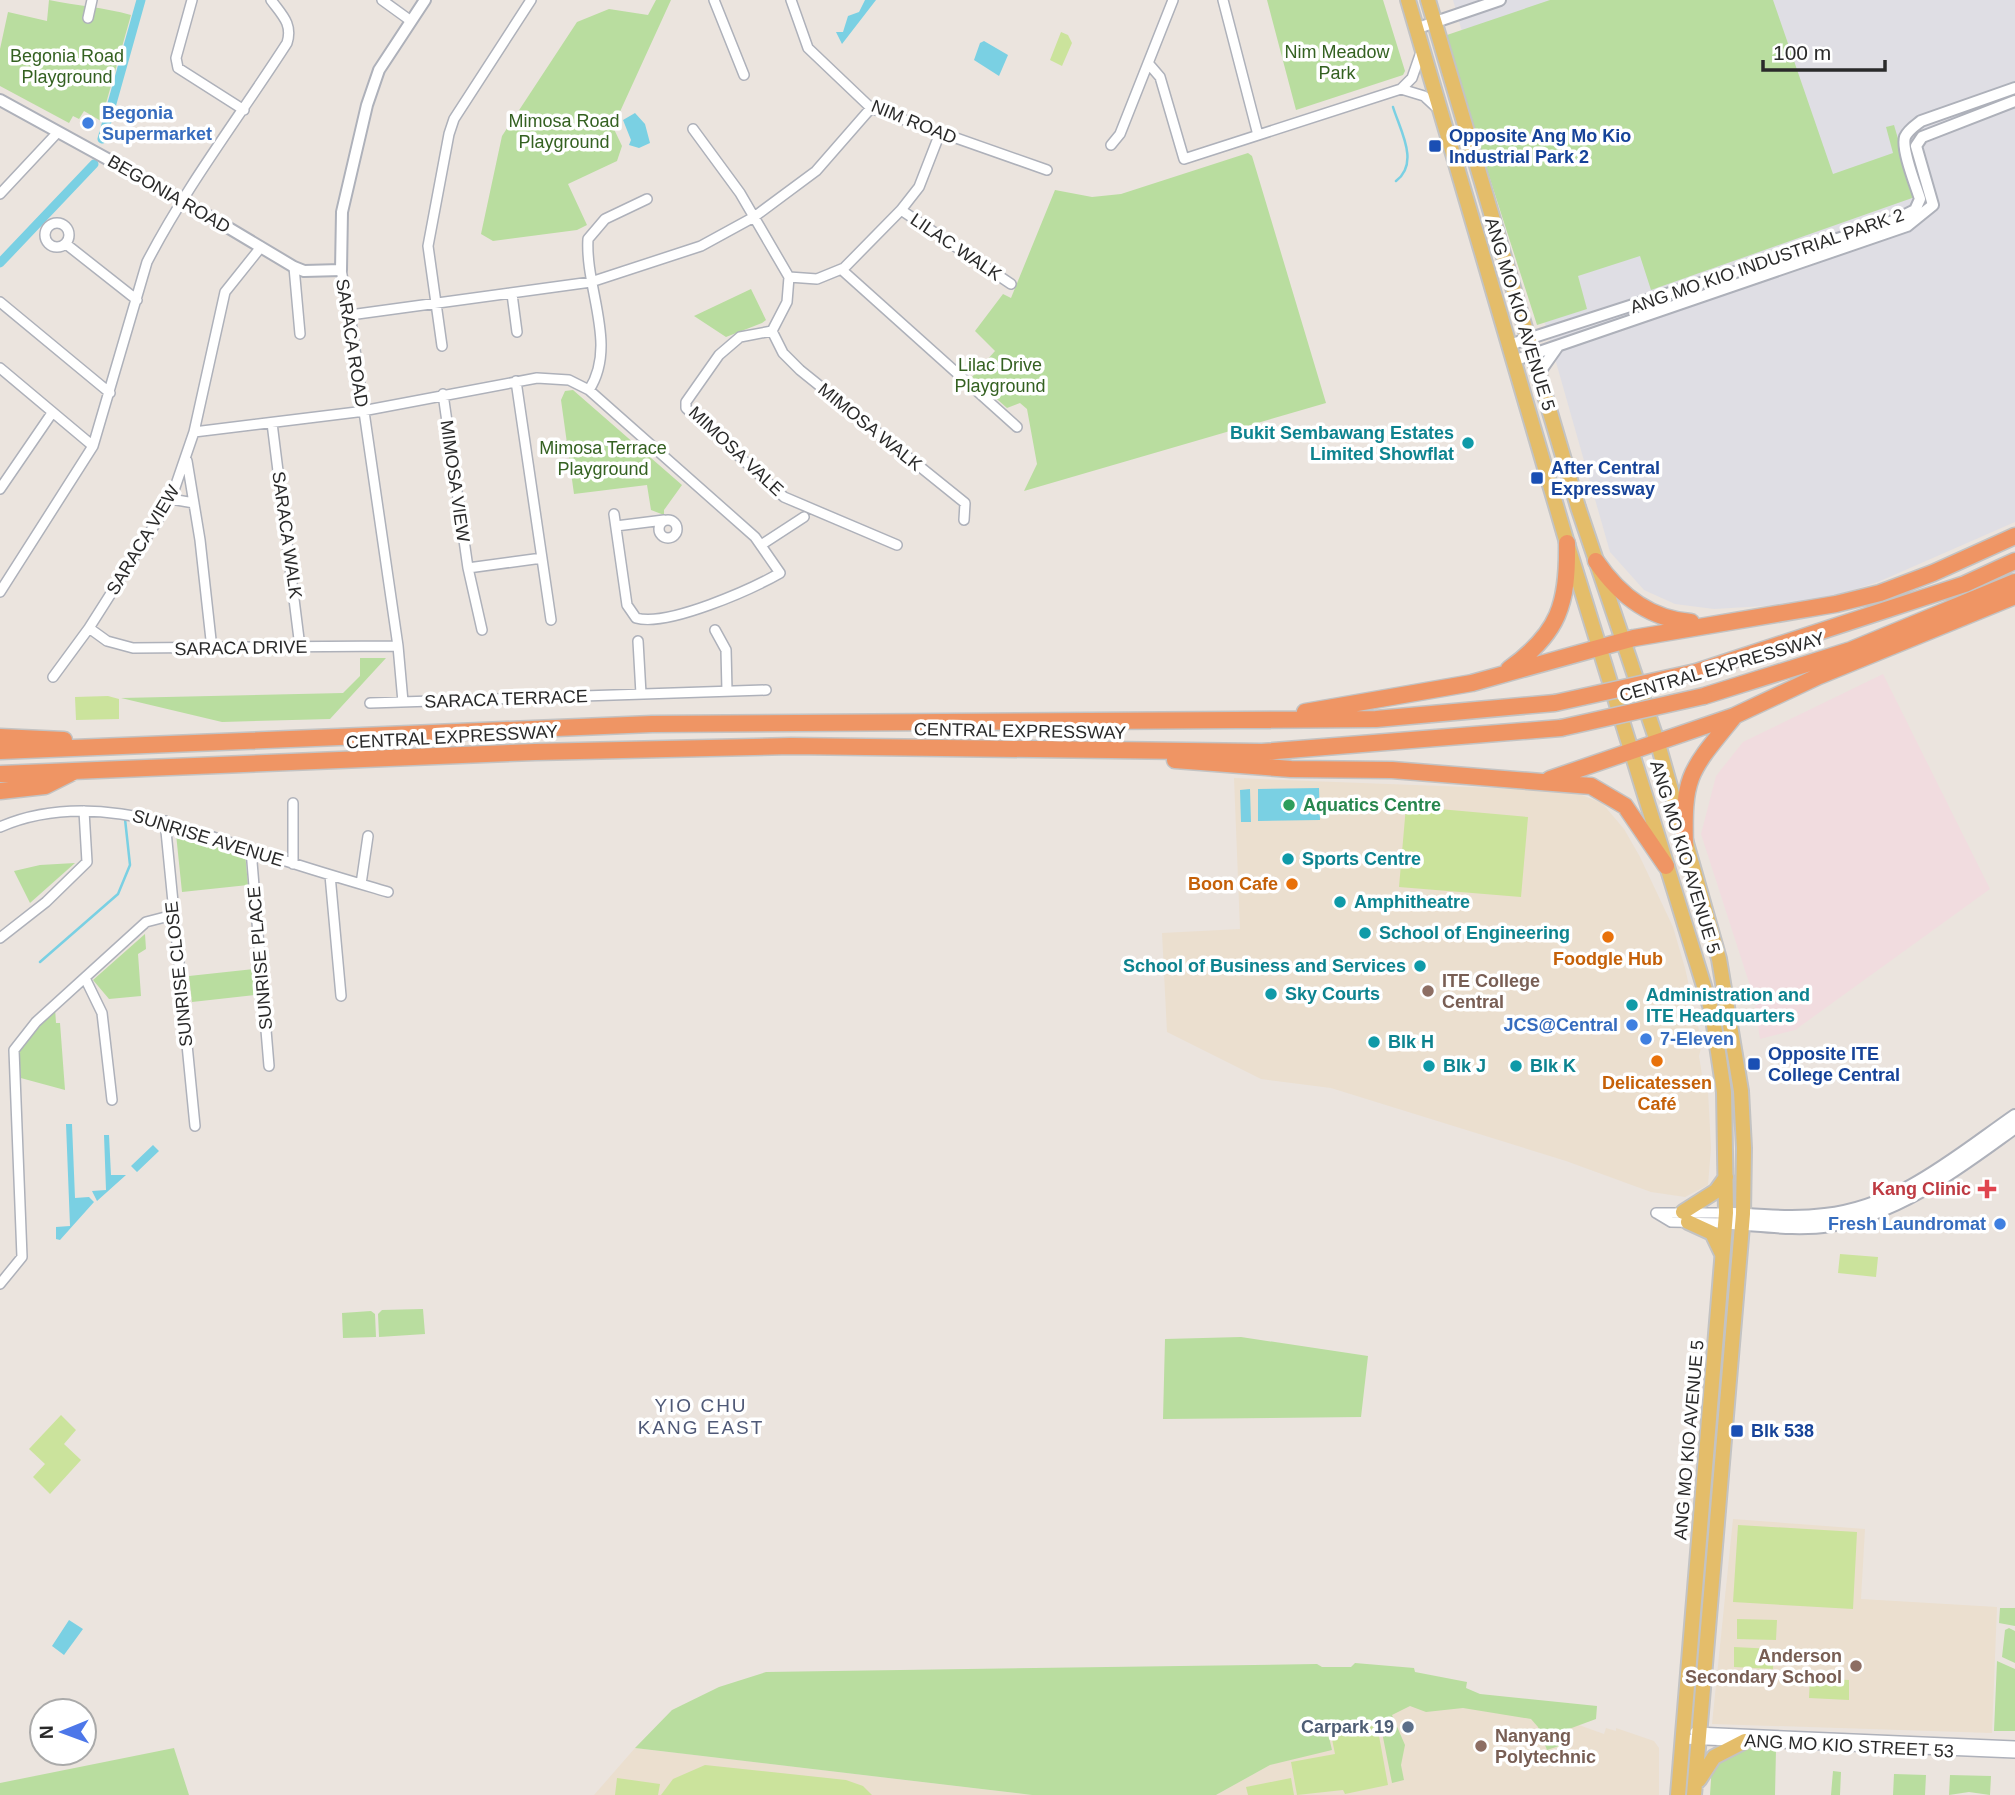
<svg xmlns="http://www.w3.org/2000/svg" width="2015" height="1795" font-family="Helvetica,sans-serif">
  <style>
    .industrial { fill: #dfdee4 }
    .education { fill: #ebdfcf }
    .medical { fill: #f1dcdf }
    .green { fill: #b9dd9f }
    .pitch { fill: #cbe39c }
    .water { fill: #7ad0e3 }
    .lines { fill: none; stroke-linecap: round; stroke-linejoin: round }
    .stream { stroke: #7ad0e3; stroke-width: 2.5 }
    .canal { stroke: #7ad0e3; stroke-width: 9 }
    .minor-casing { stroke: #aeb1ba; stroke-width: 12 }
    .tertiary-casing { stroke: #aeb1ba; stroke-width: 14 }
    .secondary-casing { stroke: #aeb1ba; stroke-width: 16 }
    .primary-casing { stroke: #c3c3c3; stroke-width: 18 }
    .motorway-casing { stroke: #c3c3c3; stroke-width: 19 }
    .minor { stroke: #fff; stroke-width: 9 }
    .tertiary { stroke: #fff; stroke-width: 10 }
    .secondary { stroke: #fff; stroke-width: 12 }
    .primary { stroke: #e4bd6a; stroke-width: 14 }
    .motorway { stroke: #ef9564; stroke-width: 16 }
    .motorway-bridge-casing { stroke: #c3c3c3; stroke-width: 19; stroke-linecap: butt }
    .motorway-bridge { stroke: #ef9564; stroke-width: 16 }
    .shop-dot { fill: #3f7fe0; stroke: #fff; stroke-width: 2.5 }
    .transit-dot { fill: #1a4fb4; stroke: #fff; stroke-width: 2.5 }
    .culture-dot { fill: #0f9aa8; stroke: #fff; stroke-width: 2.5 }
    .leisure-dot { fill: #2e9e5b; stroke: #fff; stroke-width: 2.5 }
    .food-dot { fill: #e8710a; stroke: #fff; stroke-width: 2.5 }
    .education-dot { fill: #8d6e63; stroke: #fff; stroke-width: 2.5 }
    .health-dot { fill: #e0444e; stroke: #fff; stroke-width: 2.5 }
    .service-dot { fill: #5c6f8a; stroke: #fff; stroke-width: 2.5 }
    .labels { text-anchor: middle; stroke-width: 7; stroke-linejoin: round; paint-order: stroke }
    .park-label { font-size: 18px; fill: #346121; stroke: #fff }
    .shop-label { font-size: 18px; font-weight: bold; fill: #366cbe; stroke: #fff; text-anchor: start }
    .street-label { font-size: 18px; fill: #2a2a2a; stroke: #fff }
    .transit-label { font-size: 18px; font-weight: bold; fill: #164399; stroke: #fff; text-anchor: start }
    .culture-label { font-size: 18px; font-weight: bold; fill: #0d838f; stroke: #fff; text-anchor: start }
    .leisure-label { font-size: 18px; font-weight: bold; fill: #27864d; stroke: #fff; text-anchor: start }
    .food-label { font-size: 18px; font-weight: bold; fill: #c56008; stroke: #fff }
    .education-label { font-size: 18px; font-weight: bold; fill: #785e54; stroke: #fff; text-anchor: start }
    .health-label { font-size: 18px; font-weight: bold; fill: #be3a42; stroke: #fff; text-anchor: end }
    .service-label { font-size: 18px; font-weight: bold; fill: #4e5e75; stroke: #fff; text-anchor: end }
    .neighbourhood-label { font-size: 19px; letter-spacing: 2px; fill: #4f5977; stroke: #fff }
  </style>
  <rect width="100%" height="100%" fill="#ebe4de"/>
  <path class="industrial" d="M 1453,0 L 2015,0 L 2015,522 L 1878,582 L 1834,596 L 1780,605 L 1714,609 L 1675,604 L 1644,590 L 1610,552 Z"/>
  <path class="education" d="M 1234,778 L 1572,791 L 1602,803 L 1624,829 L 1640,857 L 1673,927 L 1685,968 L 1702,1044 L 1699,1056 L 1703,1081 L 1708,1091 L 1711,1148 L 1708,1185 L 1685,1197 L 1651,1192 L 1566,1161 L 1331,1088 L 1261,1079 L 1167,1032 L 1162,933 L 1240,929 Z
    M 1733,1519 L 1865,1529 L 1861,1599 L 1997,1607 L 1992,1733 L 1712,1724 Z
    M 1390,1698 L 1537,1710 L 1604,1734 L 1606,1728 L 1616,1731 L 1616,1728 L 1654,1741 L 1659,1748 L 1659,1795 L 1216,1795 Z
    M 635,1748 L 1032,1795 L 594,1795 Z"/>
  <path class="medical" d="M 1883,674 L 1990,889 L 1795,1030 L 1760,1039 L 1754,998 L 1701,834 L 1716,776 L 1743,742 Z"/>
  <path class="green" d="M 49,0 C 77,6 103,7 131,15 L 101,121 L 84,111 L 79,119 L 73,116 L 69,123 L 0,86 L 0,49 L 8,12 L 47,21 Z
    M 656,0 L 671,0 L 613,127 L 622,146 L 617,161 L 568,184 L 587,225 L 577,230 L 493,241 L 481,234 L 502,136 L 577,22 L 609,9 L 648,15 Z
    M 1267,0 L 1383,0 L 1405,71 L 1403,75 L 1296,110 Z
    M 1550,0 L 1773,0 L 1833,174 L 1893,153 L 1886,127 L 1894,125 L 1915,197 L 1651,290 L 1640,256 L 1578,276 L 1587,309 L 1537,325 L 1444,36 Z
    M 1248,153 L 1252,156 L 1326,403 L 1024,491 L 1037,464 L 1027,409 L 1020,403 L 1007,408 L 972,377 L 995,351 L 975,331 L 1003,294 L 1011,298 L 1055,190 L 1092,197 L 1121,194 Z
    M 751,289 L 766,320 L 762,323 L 726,337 L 694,316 Z
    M 573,390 L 682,485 L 664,510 L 664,515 L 651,510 L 647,485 L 574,494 L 561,400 L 565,391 Z
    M 360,658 L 386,658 L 330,719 L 222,722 L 121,698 L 343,693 L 360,676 Z
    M 176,834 L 245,853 L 248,885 L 182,892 Z
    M 75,863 L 30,903 L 14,871 L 40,865 Z
    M 145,934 L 146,949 L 138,954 L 141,996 L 109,999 L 93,980 Z
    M 254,969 L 255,995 L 192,1002 L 189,976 Z
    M 55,1008 L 56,1023 L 60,1023 L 65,1090 L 17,1077 L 18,1051 Z
    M 423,1309 L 425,1334 L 379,1337 L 378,1314 L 382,1310 Z
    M 371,1311 L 375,1314 L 376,1337 L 343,1338 L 342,1313 Z
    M 1241,1337 L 1368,1356 L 1361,1417 L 1163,1419 L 1165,1339 Z
    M 2000,1608 L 2015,1608 L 2015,1626 L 1999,1623 Z
    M 2009,1628 L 2015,1631 L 2015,1663 L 2002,1657 L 2005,1630 Z
    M 1997,1661 L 2015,1669 L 2015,1731 L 1994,1731 Z
    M 1355,1663 L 1414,1668 L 1415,1672 L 1467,1682 L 1466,1688 L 1480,1694 L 1597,1706 L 1596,1719 L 1558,1733 L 1562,1745 L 1547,1750 L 1538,1727 L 1531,1719 L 1463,1708 L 1426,1712 L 1410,1706 L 1392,1715 L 1405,1745 L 1401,1765 L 1404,1780 L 1392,1783 L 1380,1722 L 1331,1731 L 1328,1733 L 1332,1750 L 1270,1765 L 1216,1795 L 1032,1795 L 635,1748 L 672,1710 L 719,1687 L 766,1672 L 1317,1664 L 1322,1667 L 1351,1667 Z
    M 174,1748 L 189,1795 L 0,1795 L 0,1783 Z
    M 1746,1748 L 1776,1749 L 1775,1795 L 1710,1795 L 1712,1764 Z
    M 1833,1771 L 1841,1772 L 1840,1795 L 1831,1795 Z
    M 1894,1774 L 1926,1775 L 1925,1795 L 1893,1795 Z
    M 1950,1775 L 1991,1776 L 1990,1795 L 1969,1792 L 1949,1795 Z"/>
  <path class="pitch" d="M 1061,32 L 1068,35 L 1072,43 L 1062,66 L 1050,60 Z
    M 108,696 L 119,699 L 119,719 L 76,720 L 75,697 Z
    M 1406,806 L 1528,817 L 1521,897 L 1399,887 Z
    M 1840,1254 L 1878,1257 L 1876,1277 L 1838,1273 Z
    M 61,1415 L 76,1430 L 64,1444 L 81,1460 L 50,1494 L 33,1477 L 45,1464 L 29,1449 Z
    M 1738,1525 L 1857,1532 L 1853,1609 L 1733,1602 Z
    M 1737,1619 L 1777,1620 L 1776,1640 L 1737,1639 Z
    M 1734,1647 L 1774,1649 L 1773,1669 L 1734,1667 Z
    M 1810,1678 L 1849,1680 L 1849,1700 L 1809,1698 Z
    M 1377,1725 L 1388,1785 L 1345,1794 L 1343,1790 L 1297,1795 L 1291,1762 L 1335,1754 L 1331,1734 Z
    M 705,1765 L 846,1780 L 863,1786 L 872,1795 L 661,1795 L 673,1779 Z
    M 617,1778 L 660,1784 L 658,1795 L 615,1795 Z
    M 1291,1778 L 1294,1795 L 1248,1795 L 1246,1787 Z"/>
  <path class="water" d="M 865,0 L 876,0 L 842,44 L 836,32 L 843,32 L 848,16 L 859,12 Z
    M 984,41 L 1008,55 L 999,76 L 974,60 L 980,43 Z
    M 635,113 L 645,124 L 650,143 L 639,148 L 629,145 L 631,140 L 623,120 Z
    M 1319,788 L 1320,820 L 1258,821 L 1258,789 Z
    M 1250,789 L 1251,822 L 1241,822 L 1240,790 Z
    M 66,1124 L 72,1124 L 75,1198 L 89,1197 L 94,1202 L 60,1240 L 56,1239 L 56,1227 L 70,1226 Z
    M 104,1135 L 109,1135 L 111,1175 L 126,1175 L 97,1201 L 92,1191 L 106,1190 Z
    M 153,1145 L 159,1151 L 137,1172 L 131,1166 Z
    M 69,1620 L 83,1629 L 64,1655 L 52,1646 Z"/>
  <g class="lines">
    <path class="stream" d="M 1393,107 C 1400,130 1420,163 1396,181
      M 40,962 L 118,894 L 130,865 L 125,819"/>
    <path class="canal" d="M 102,139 L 141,0
      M 0,263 L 94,164"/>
    <defs>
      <path id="minor" d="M 192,0 L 176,58 L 178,68 L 244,110
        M 382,0 L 411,21
        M 714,0 L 744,75
        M 791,0 L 808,48 L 871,108 L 1047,170
        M 1223,0 L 1258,135
        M 88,18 L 92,0
        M 1421,52 L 1412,78 L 1401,89 L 1424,96 L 1438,109
        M 1148,63 L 1160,77 L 1184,159 L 1401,89
        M 693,129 L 740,193 L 789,277 L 787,302 L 772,331
        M 1111,145 L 1120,134 L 1173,0
        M 0,194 L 58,132
        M 901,210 L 1011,284
        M45 235a12 12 0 1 1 24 0a12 12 0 1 1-24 0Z
        M 66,244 L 137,300
        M 294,267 L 300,334
        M 341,270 L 350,315 L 398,646 L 403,702
        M 842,270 L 1017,427
        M 789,277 L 817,279 L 844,268 L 901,210 L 919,187 L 940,133
        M 512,294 L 517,332
        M 0,302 L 110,393
        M 350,315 L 591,282 L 701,246 L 754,217 L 816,171 L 871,108
        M 772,331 L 740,337 L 719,355 L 686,402 L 686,408 L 784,497 L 897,545
        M 772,331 L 783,353 L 800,370 L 965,503 L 964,520
        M 442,346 L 428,246 L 449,134 L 454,119 L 531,0
        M 0,368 L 93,446
        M 516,381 L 551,620
        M 589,390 C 618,345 585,289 588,239 L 605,219 L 647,199
        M 443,394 L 468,568 L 482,630
        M 272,423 L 300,647
        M 194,432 L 357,412 L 537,378 L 569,380 L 589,390 L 755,537 L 780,573 C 752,589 668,627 636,618 L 627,605 L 614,514
        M 187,461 L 200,540 L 212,649
        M 0,489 L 52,413
        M 171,499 L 194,503
        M659 529a9 9 0 1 1 18 0a9 9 0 1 1-18 0Z
        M 616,526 L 664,520
        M 761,545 L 804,517
        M 468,568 L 542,558
        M 0,592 L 93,446 L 147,262 C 187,185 240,116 287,43 C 293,24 282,15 271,0
        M 89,628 L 107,641 L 133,648 L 398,646
        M 715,630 L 726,650 L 727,691
        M 638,641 L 641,694
        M 53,677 L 89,628 L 171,499 L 194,432 L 225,292 L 261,247
        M 370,703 L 766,690
        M 165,821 L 195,1126
        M 0,827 C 88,789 181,827 265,854 C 305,868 347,880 388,892
        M 251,850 L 269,1066
        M 293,864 L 293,803
        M 330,875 L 341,996
        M 361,884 L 368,836
        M 0,938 L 46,902 L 87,862 L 84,811
        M 85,978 L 102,1013 L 112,1100
        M 1656,1213 L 1671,1222 L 1725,1223
        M 1656,1213 L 1726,1213
        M 0,1284 L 22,1257 L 14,1050 L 36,1022 L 146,922 L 173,915
        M 1695,1732 L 2015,1746
        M 1682,1739 L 2015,1753"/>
      <path id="tertiary" d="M 1415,29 L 1500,0
        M 0,100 L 182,200 L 294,267 L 304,271 L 341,270 L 342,212 L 367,105 L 379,70 L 425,0
        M 1509,345 L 1893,221 L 1915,210 L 1920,199 C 1916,186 1901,149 1905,137 C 1908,130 1916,125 1921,121 L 2015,88
        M 1513,361 L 1907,226 L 1933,205 L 1916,146 L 1922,137 L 2015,101
        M 1539,373 L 1558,346"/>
      <path id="secondary" d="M 1733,1214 C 1763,1216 1795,1219 1825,1215 C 1899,1207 1956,1157 2015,1116
        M 1732,1223 C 1764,1225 1799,1230 1830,1225 C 1901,1213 1958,1168 2015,1127"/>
      <path id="primary" d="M 1408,0 L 1567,543 L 1712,1012 L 1724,1092 L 1726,1213 L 1678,1795
        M 1428,0 L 1578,507 L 1658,744 L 1719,959 L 1741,1091 L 1744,1148 L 1743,1214 L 1694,1795
        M 1683,1212 L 1716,1191 L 1726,1177
        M 1688,1222 L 1712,1233 L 1722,1254
        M 1699,1780 L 1714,1757 L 1745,1741"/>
      <path id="motorway" d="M 1596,561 C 1619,595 1650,619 1691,622
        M 1509,669 C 1559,633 1568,604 1567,543
        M 1696,672 L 1965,584 L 2015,561
        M 1704,696 L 1851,650 L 2015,582
        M 1305,712 L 1472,683 L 1634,638 L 1836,604 L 1880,593 L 1933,573 L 2015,536
        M 0,737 L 64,740
        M 0,751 L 652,724 L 1376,719 L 1555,703
        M 1175,760 L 1291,769 L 1392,770 L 1591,786 L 1625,806 L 1666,866
        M 0,774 L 535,752 L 791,746 L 1262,752 L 1561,728
        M 1550,779 L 1734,716 L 1819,676 L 2015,596
        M 0,791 L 45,786 L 75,771
        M 1685,846 C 1683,776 1689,772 1733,718"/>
    </defs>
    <use href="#minor" class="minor-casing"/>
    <use href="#tertiary" class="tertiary-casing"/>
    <use href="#secondary" class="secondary-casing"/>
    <use href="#primary" class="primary-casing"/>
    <use href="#motorway" class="motorway-casing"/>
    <use href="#minor" class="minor"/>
    <use href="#tertiary" class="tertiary"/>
    <use href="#secondary" class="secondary"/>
    <use href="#primary" class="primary"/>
    <use href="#motorway" class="motorway"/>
    <defs>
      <path id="motorway-bridge" d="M 1555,703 L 1696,672
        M 1561,728 L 1704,696"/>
    </defs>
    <use href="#motorway-bridge" class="motorway-bridge-casing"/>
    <use href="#motorway-bridge" class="motorway-bridge"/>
  </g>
  <g class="shop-dot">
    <circle cx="88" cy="123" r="7"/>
    <circle cx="1632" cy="1025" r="7"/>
    <circle cx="1646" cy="1039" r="7"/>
    <circle cx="2000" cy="1224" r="7"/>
  </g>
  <g class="transit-dot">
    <rect x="1428" y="139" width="14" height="14" rx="3.5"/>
    <rect x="1530" y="471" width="14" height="14" rx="3.5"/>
    <rect x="1747" y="1057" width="14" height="14" rx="3.5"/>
    <rect x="1730" y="1424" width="14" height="14" rx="3.5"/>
  </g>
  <g class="culture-dot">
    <circle cx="1468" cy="443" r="7"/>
    <circle cx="1288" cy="859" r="7"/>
    <circle cx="1340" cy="902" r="7"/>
    <circle cx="1365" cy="933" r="7"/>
    <circle cx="1420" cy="966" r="7"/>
    <circle cx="1271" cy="994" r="7"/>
    <circle cx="1632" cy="1005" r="7"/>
    <circle cx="1374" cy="1042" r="7"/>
    <circle cx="1429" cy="1066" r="7"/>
    <circle cx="1516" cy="1066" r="7"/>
  </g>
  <circle class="leisure-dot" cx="1289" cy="805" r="7"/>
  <g class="food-dot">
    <circle cx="1292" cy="884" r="7"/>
    <circle cx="1608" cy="937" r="7"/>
    <circle cx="1657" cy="1061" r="7"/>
  </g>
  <g class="education-dot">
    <circle cx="1428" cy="991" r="7"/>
    <circle cx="1856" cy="1666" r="7"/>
    <circle cx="1481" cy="1746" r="7"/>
  </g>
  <path class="health-dot" d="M1983.5 1178.5h7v7h7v7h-7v7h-7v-7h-7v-7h7z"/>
  <circle class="service-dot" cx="1408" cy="1727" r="7"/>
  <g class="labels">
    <g class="park-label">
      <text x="1337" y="58">Nim Meadow<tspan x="1337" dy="21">Park</tspan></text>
      <text x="67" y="62">Begonia Road<tspan x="67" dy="21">Playground</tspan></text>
      <text x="564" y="127">Mimosa Road<tspan x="564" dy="21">Playground</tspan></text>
      <text x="1000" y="371">Lilac Drive<tspan x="1000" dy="21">Playground</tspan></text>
      <text x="603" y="454">Mimosa Terrace<tspan x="603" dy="21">Playground</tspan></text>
    </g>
    <g class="shop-label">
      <text x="102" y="119">Begonia<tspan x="102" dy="21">Supermarket</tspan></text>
      <text x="1618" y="1031" text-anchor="end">JCS@Central</text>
      <text x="1660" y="1045">7-Eleven</text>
      <text x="1986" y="1230" text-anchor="end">Fresh Laundromat</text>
    </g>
    <g class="street-label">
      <text transform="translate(914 122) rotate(22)" y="6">NIM ROAD</text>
      <text transform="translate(169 194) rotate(30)" y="6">BEGONIA ROAD</text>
      <text transform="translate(956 247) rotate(34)" y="6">LILAC WALK</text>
      <text transform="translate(1767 261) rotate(-19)" y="6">ANG MO KIO INDUSTRIAL PARK 2</text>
      <text transform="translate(1520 314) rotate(73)" y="6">ANG MO KIO AVENUE 5</text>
      <text transform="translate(352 343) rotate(81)" y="6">SARACA ROAD</text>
      <text transform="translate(870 427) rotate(39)" y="6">MIMOSA WALK</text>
      <text transform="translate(736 451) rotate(43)" y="6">MIMOSA VALE</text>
      <text transform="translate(455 481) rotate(82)" y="6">MIMOSA VIEW</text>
      <text transform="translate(287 535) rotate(82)" y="6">SARACA WALK</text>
      <text transform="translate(143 540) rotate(-59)" y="6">SARACA VIEW</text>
      <text transform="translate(241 648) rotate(-1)" y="6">SARACA DRIVE</text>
      <text transform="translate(1722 667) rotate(-16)" y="6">CENTRAL EXPRESSWAY</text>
      <text transform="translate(506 699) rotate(-2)" y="6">SARACA TERRACE</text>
      <text transform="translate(1020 731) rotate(1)" y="6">CENTRAL EXPRESSWAY</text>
      <text transform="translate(452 737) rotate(-3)" y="6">CENTRAL EXPRESSWAY</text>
      <text transform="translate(208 838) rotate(17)" y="6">SUNRISE AVENUE</text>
      <text transform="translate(1685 857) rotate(73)" y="6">ANG MO KIO AVENUE 5</text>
      <text transform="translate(260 958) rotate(-95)" y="6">SUNRISE PLACE</text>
      <text transform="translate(179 974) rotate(-96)" y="6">SUNRISE CLOSE</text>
      <text transform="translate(1689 1440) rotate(-85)" y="6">ANG MO KIO AVENUE 5</text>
      <text transform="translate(1849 1746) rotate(3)" y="6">ANG MO KIO STREET 53</text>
    </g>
    <g class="transit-label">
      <text x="1449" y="142">Opposite Ang Mo Kio<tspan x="1449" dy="21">Industrial Park 2</tspan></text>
      <text x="1551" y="474">After Central<tspan x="1551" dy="21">Expressway</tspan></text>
      <text x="1768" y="1060">Opposite ITE<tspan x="1768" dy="21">College Central</tspan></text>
      <text x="1751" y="1437">Blk 538</text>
    </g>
    <g class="culture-label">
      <text x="1454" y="439" text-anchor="end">Bukit Sembawang Estates<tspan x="1454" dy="21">Limited Showflat</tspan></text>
      <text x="1302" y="865">Sports Centre</text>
      <text x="1354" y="908">Amphitheatre</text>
      <text x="1379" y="939">School of Engineering</text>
      <text x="1406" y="972" text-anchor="end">School of Business and Services</text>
      <text x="1285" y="1000">Sky Courts</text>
      <text x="1646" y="1001">Administration and<tspan x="1646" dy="21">ITE Headquarters</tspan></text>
      <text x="1388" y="1048">Blk H</text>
      <text x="1443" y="1072">Blk J</text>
      <text x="1530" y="1072">Blk K</text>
    </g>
    <g class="leisure-label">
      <text x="1303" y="811">Aquatics Centre</text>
    </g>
    <g class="food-label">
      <text x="1278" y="890" text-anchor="end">Boon Cafe</text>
      <text x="1608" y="965">Foodgle Hub</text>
      <text x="1657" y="1089">Delicatessen<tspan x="1657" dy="21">Café</tspan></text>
    </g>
    <g class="education-label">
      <text x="1442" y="987">ITE College<tspan x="1442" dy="21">Central</tspan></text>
      <text x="1842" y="1662" text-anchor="end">Anderson<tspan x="1842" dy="21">Secondary School</tspan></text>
      <text x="1495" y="1742">Nanyang<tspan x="1495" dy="21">Polytechnic</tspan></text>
    </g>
    <g class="health-label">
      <text x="1971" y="1195">Kang Clinic</text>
    </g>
    <g class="service-label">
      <text x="1394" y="1733">Carpark 19</text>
    </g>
    <g class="neighbourhood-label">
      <text x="701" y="1412">YIO CHU<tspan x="701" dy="22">KANG EAST</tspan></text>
    </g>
  </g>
  <g transform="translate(63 1732) rotate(269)"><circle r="33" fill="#ffffff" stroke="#aaaaaa" stroke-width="2"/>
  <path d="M0-5L12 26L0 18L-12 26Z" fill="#4d77e9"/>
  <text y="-10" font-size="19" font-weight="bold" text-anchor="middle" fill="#2a2a2a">N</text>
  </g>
  <path d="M1763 60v10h122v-10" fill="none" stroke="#2a2a2a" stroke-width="3.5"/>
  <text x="1773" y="60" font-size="21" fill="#2a2a2a" stroke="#ffffff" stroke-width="5" paint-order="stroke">100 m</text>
</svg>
